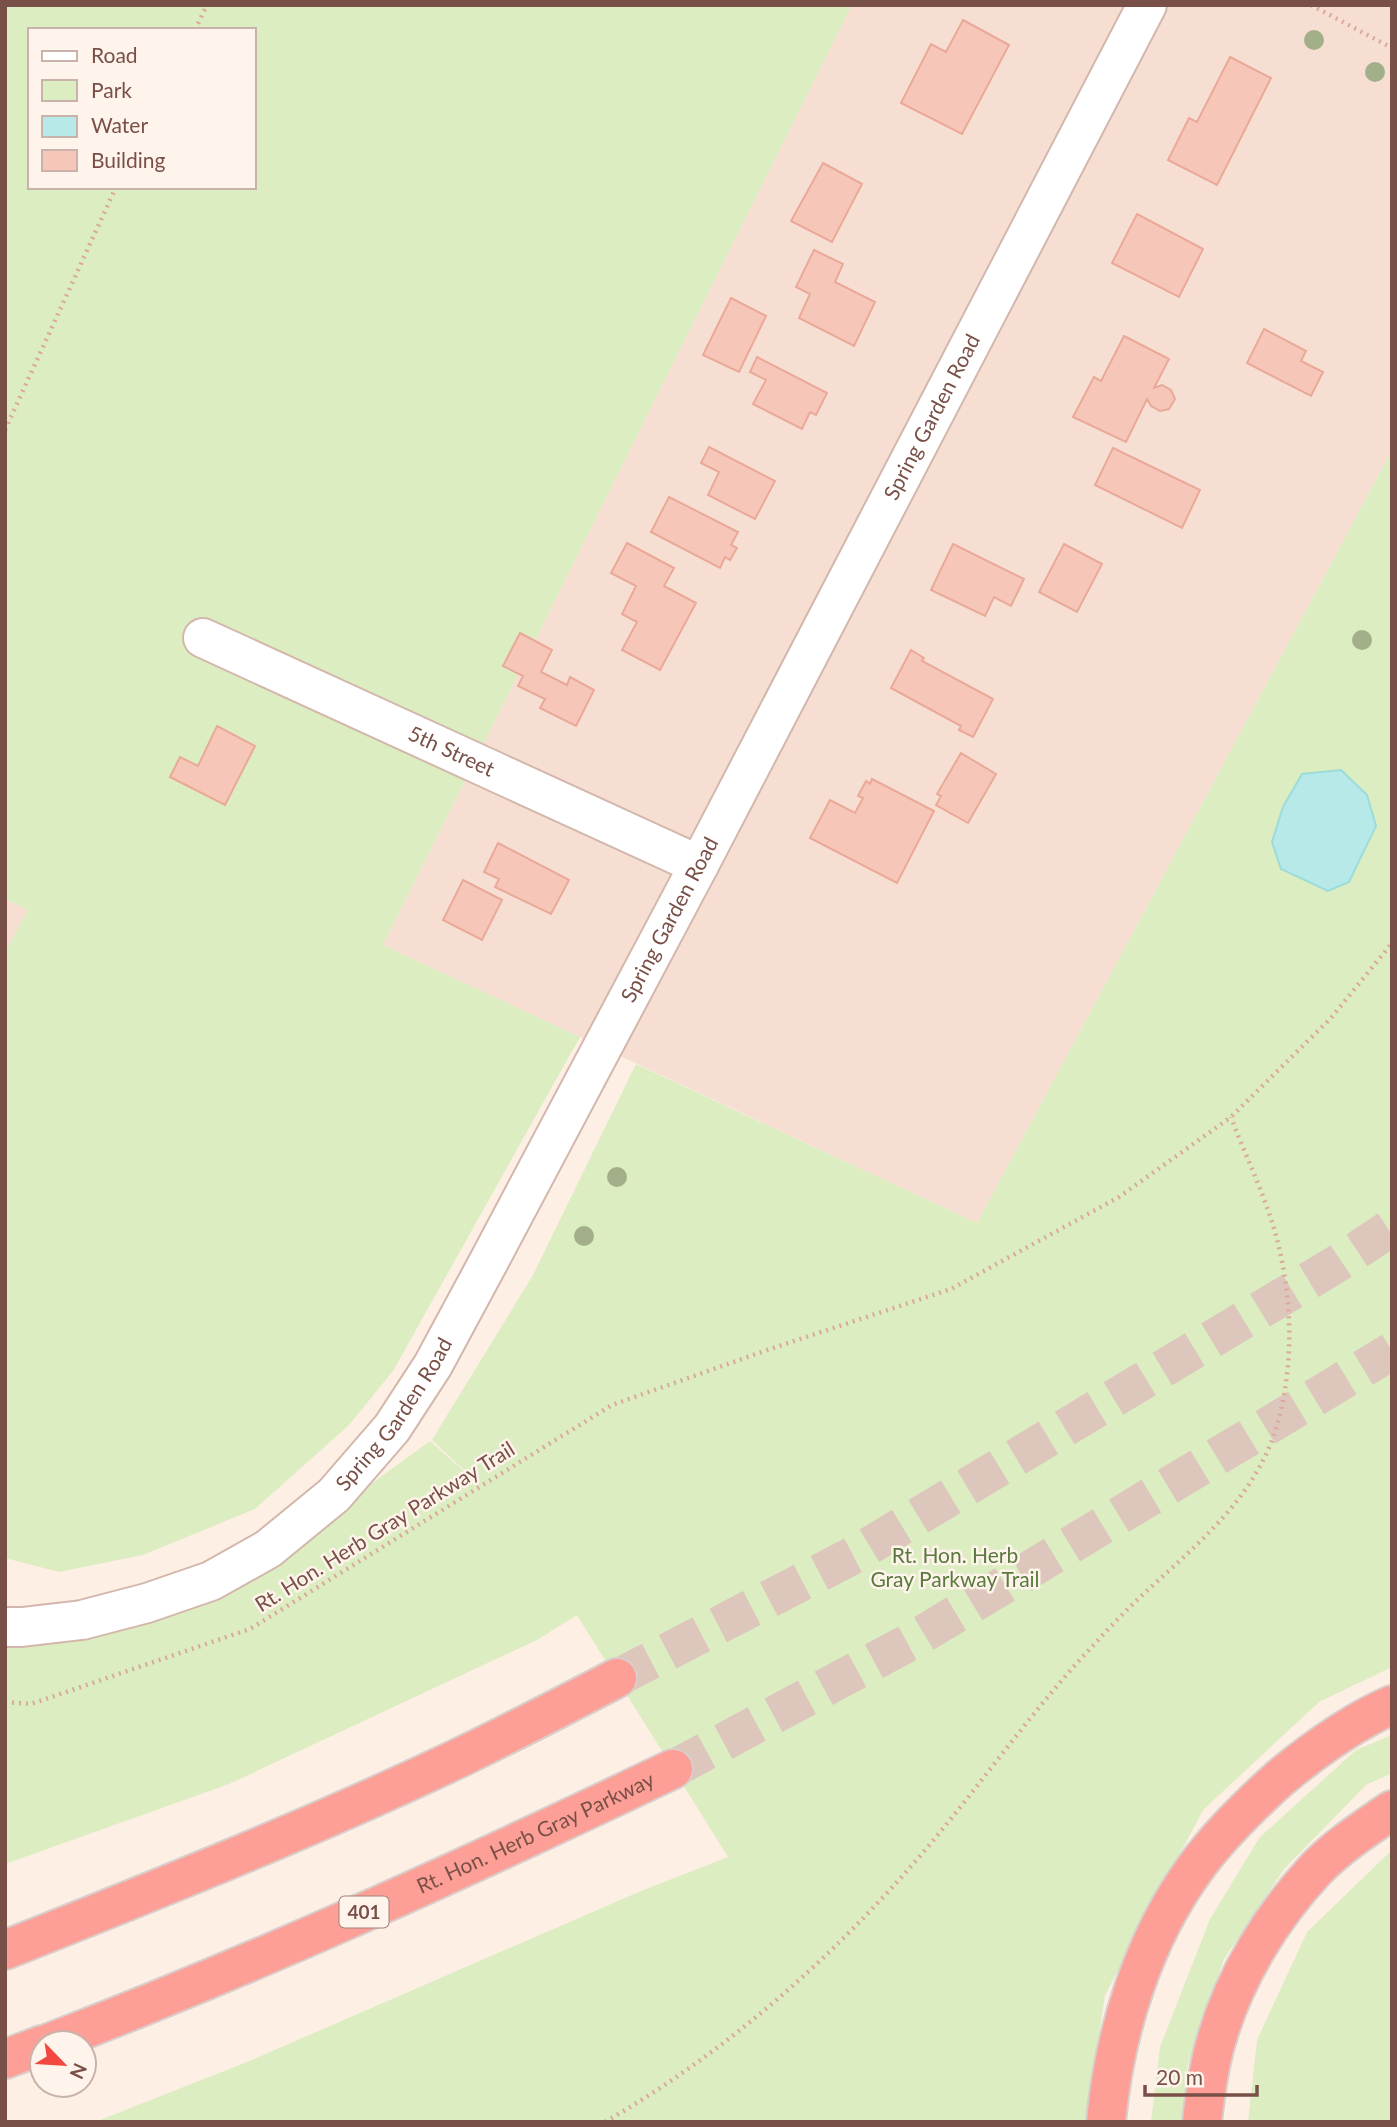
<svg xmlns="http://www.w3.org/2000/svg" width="1397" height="2127" font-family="Lato,sans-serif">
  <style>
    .residential { fill: #f6dfd2 }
    .green { fill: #dbedc1; fill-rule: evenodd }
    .water { fill: #b7e9e8; stroke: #9cdcdb; stroke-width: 2 }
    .building { fill: #f6c7b9; stroke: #eaa998; stroke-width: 2 }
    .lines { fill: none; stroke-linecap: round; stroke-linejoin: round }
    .motorway-tunnel { stroke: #ddc7bd; stroke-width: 38; stroke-dasharray: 38 19; stroke-linecap: butt }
    .minor-casing { stroke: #d3b7ac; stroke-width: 42 }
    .motorway-casing { stroke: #d9cecb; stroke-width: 42 }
    .path { stroke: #dba99c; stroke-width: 4.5; stroke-dasharray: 2 5; stroke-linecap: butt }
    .minor { stroke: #fff; stroke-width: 38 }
    .motorway { stroke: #fd9f96; stroke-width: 38 }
    .tree { fill: #a3af88 }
    .labels { text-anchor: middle; stroke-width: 5; stroke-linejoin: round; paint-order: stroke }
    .shield { fill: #fff4ec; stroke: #a18178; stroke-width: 2 }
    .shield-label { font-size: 19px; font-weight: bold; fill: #795047 }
    .street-label { font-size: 21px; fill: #795047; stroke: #fff4ec }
    .park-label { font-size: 21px; fill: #587a3c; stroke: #fff4ec }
  </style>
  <rect width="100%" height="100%" fill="#feefe4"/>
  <path class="residential" d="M 852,5 L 1392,5 L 1392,450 L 977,1223 L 383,945 Z
    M 5,899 L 28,910 L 5,953 Z"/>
  <path class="green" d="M 5,5 L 852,5 L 383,945 L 580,1037 L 393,1371 L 349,1425 L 255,1509 L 143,1555 L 59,1572 L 5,1558 L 5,953 L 28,910 L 5,899 ZM 30,30 L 254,30 L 254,187 L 30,187 Z
    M 1392,450 L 1392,1667 L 1319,1702 L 1203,1810 L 1105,1995 L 1086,2122 L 95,2122 L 247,2062 L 641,1891 L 728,1857 L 577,1615 L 537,1640 L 229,1784 L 5,1864 L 5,1644 L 57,1643 L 204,1606 L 430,1441 L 485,1490 L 432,1440 L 533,1275 L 636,1064 L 977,1223 Z
    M 1392,1735 L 1392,1773 L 1366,1785 L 1284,1869 L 1224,1959 L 1187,2067 L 1187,2122 L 1151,2122 L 1160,2047 L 1210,1919 L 1260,1837 L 1356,1750 Z
    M 1392,1850 L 1392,2122 L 1248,2122 L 1257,2040 L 1307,1932 Z"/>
  <path class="water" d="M 1341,770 L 1367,795 L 1376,826 L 1349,882 L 1328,891 L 1281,869 L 1272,842 L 1283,807 L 1302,774 Z"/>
  <path class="building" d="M 963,20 L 1009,45 L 962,134 L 901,103 L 931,44 L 946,52 Z
    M 1230,57 L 1271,78 L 1217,185 L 1168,160 L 1189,118 L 1197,122 Z
    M 823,163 L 862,184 L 832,242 L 791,221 Z
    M 1137,214 L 1203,249 L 1179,297 L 1112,263 Z
    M 814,250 L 843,264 L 835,282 L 875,302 L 854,346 L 799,318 L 810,294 L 796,287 Z
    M 731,298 L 766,316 L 739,372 L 703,355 Z
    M 1264,329 L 1306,351 L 1301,361 L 1323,372 L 1311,396 L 1247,363 Z
    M 1124,336 L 1169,359 L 1154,388 L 1162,385 L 1171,390 L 1175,399 L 1169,409 L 1160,411 L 1151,406 L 1147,399 L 1126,442 L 1073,417 L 1094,377 L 1101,381 Z
    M 757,357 L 827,393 L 816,415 L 810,412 L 802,429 L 753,404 L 766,380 L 750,372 Z
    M 709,447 L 775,481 L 755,519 L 708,495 L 719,472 L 701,463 Z
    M 1113,448 L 1200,490 L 1182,528 L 1095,485 Z
    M 669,497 L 738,532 L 731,545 L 737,548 L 730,560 L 725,557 L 720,568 L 651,532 Z
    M 627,543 L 674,568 L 664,586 L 696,603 L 660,670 L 622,650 L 637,622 L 622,614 L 636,586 L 611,573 Z
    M 953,544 L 1024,579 L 1011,606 L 994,597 L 985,616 L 931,590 Z
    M 1064,544 L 1102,564 L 1077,612 L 1039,592 Z
    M 520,633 L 552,650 L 541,672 L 567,685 L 570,677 L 594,690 L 576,726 L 540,708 L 545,699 L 518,686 L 523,676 L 503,666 Z
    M 911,650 L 924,658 L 922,661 L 993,699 L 973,737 L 959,730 L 961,726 L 891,688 Z
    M 217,726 L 255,746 L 225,805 L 170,777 L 180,757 L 198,766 Z
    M 961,753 L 996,774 L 968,823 L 936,805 L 941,796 L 937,794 Z
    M 872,779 L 934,811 L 897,883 L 810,838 L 830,800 L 855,813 L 863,798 L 858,796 L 866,781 L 870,784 Z
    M 498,843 L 569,880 L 551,914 L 495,887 L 499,879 L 484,872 Z
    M 463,880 L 502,900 L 482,940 L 443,920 Z"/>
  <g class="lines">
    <path class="motorway-tunnel" d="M 617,1678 L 854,1555 L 1335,1265 L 1392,1227
      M 673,1769 L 908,1643 L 1392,1351"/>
    <defs>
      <g id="minor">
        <path id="s1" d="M 203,638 L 699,865"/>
        <path id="s2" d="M 5,1627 L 22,1627 L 82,1620 L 147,1603 L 211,1581 L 268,1549 L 334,1495 L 392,1428 L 433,1365 L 489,1261 L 699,865 L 1147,5"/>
      </g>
      <g id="motorway">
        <path d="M 5,1950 C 158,1889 312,1828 461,1757 C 513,1732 565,1705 617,1678"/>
        <path id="s3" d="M 49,2043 C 261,1962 468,1867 673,1769"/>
        <path d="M 5,2059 L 42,2045"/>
        <path d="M 1106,2122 C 1114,2033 1143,1939 1196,1867 C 1220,1834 1250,1805 1280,1778 C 1315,1749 1351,1723 1392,1705"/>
        <path d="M 1202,2122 C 1205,2094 1209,2064 1217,2038 C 1235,1976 1272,1916 1316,1869 C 1338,1846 1366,1828 1392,1810"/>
      </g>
    </defs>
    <use href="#minor" class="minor-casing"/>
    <use href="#motorway" class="motorway-casing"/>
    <path class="path" d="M 1311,5 L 1392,48
      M 195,30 L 207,5
      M 5,430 L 116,187
      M 5,1702 L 31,1704 L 250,1629 L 612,1405 L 776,1347 L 951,1289 L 1119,1197 L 1231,1117 L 1331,1018 L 1392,943
      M 605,2122 C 728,2051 834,1957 926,1849 C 981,1784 1029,1715 1087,1652 C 1103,1635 1119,1617 1136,1601 C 1190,1550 1251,1504 1275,1432 C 1295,1368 1293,1296 1275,1232 C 1264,1193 1245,1155 1231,1117"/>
    <use href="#minor" class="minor"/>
    <use href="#motorway" class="motorway"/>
  </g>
  <g class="tree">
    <circle cx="1314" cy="40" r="10"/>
    <circle cx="1375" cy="72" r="10"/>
    <circle cx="1362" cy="640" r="10"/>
    <circle cx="617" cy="1177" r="10"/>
    <circle cx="584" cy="1236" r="10"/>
  </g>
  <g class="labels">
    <rect class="shield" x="339.5" y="1896.5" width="49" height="31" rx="5"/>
    <g class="shield-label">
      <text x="364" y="1919">401</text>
    </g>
    <g class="street-label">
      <text dy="7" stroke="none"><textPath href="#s2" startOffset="1598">Spring Garden Road</textPath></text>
      <text dy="7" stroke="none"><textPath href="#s1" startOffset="273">5th Street</textPath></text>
      <text dy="7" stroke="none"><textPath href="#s2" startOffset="1031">Spring Garden Road</textPath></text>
      <text dy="7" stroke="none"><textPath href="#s2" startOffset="464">Spring Garden Road</textPath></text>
      <text transform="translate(385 1527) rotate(-32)" y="7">Rt. Hon. Herb Gray Parkway Trail</text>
      <text dy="7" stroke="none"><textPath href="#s3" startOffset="530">Rt. Hon. Herb Gray Parkway</textPath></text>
    </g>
    <g class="park-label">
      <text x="955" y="1563">Rt. Hon. Herb<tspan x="955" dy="24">Gray Parkway Trail</tspan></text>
    </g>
  </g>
  <rect width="1397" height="2127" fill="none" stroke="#795047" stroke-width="14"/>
  <rect x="28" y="28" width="228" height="161" fill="#fff4ec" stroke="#c9b2aa" stroke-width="2"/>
  <rect x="42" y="51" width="35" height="10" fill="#ffffff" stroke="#c9b2aa" stroke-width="2"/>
  <text x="91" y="63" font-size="21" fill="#795047">Road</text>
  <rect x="42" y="80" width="35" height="21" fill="#dbedc1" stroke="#c9b2aa" stroke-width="2"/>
  <text x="91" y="98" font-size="21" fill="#795047">Park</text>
  <rect x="42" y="116" width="35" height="21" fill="#b7e9e8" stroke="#c9b2aa" stroke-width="2"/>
  <text x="91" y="133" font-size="21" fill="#795047">Water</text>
  <rect x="42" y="150" width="35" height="21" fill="#f6c7b9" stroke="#c9b2aa" stroke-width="2"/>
  <text x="91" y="168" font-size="21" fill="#795047">Building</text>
  <g transform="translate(63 2064) rotate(115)"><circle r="33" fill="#fff4ec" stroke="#c9b2aa" stroke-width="2"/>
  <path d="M0-5L12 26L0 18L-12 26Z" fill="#f2483f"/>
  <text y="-10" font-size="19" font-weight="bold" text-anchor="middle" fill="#795047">N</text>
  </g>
  <path d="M1145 2085v10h112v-10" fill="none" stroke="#795047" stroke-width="3.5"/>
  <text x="1156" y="2085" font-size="21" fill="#795047" stroke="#fff4ec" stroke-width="5" paint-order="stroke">20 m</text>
</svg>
